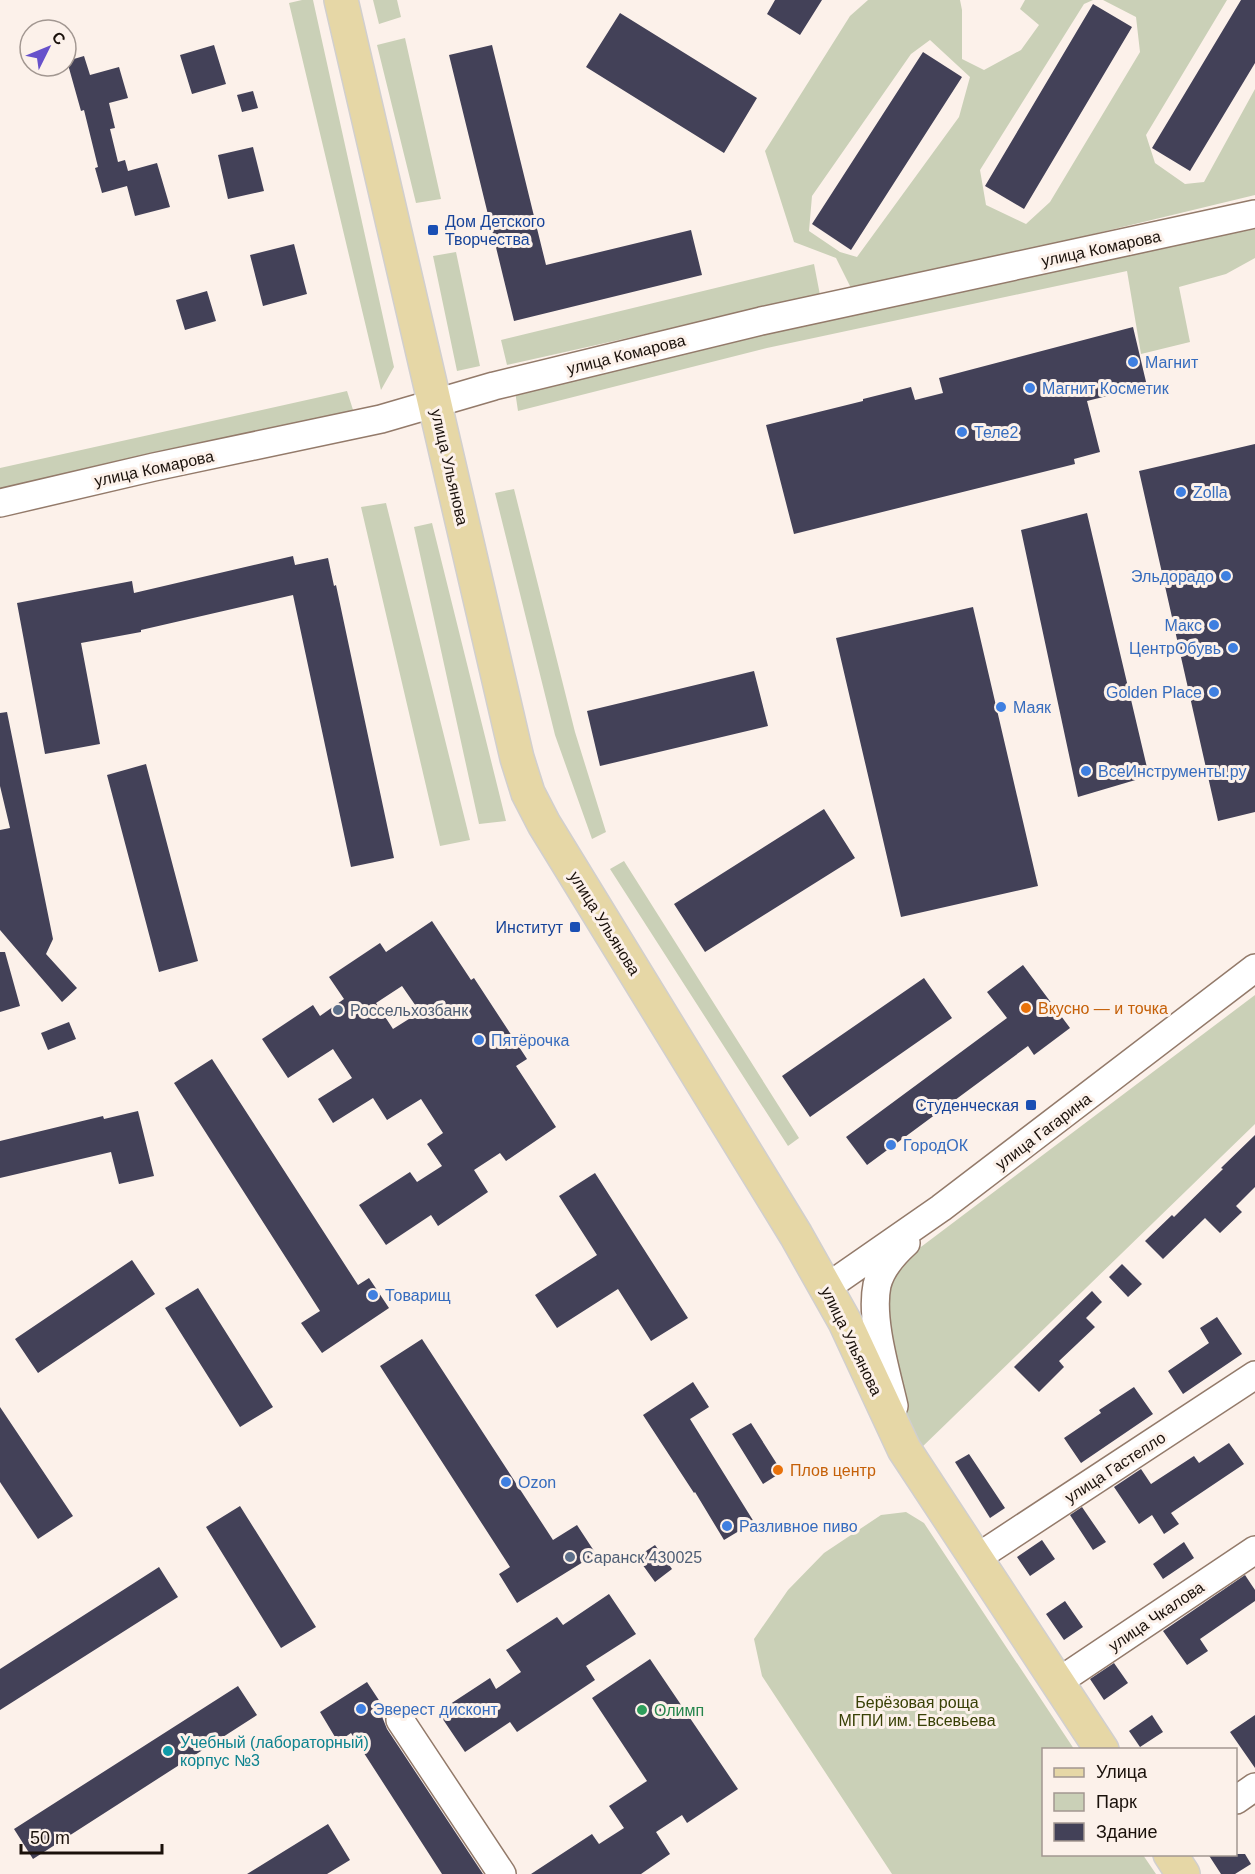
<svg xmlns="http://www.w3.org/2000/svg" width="1255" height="1874" font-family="Helvetica,sans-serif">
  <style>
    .green { fill: #cad0b7; fill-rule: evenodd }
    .building { fill: #434158; fill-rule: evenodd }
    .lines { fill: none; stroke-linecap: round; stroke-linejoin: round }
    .minor-casing { stroke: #937a6a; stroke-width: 30 }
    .major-casing { stroke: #d1cfce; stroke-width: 36 }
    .minor { stroke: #fff; stroke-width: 27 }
    .major { stroke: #e6d7a6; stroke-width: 33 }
    .transit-dot { fill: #1a4fb4; stroke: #fcf1ea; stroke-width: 2 }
    .shop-dot { fill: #3f7fe0; stroke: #fcf1ea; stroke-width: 2 }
    .food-dot { fill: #e8710a; stroke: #fcf1ea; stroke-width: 2 }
    .service-dot { fill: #5c6f8a; stroke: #fcf1ea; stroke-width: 2 }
    .leisure-dot { fill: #2e9e5b; stroke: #fcf1ea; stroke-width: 2 }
    .culture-dot { fill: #0f9aa8; stroke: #fcf1ea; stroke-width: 2 }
    .labels { text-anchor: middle; stroke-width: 6; stroke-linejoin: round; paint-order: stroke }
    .transit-label { font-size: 16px; fill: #164399; stroke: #fcf1ea; text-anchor: end }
    .street-label { font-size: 16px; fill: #1a110b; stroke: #fcf1ea }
    .shop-label { font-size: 16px; fill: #366cbe; stroke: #fcf1ea; text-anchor: start }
    .food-label { font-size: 16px; fill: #c56008; stroke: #fcf1ea; text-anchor: start }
    .service-label { font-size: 16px; fill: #4e5e75; stroke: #fcf1ea; text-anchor: start }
    .park-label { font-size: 16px; fill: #384005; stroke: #fcf1ea }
    .leisure-label { font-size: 16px; fill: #27864d; stroke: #fcf1ea; text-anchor: start }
    .culture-label { font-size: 16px; fill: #0d838f; stroke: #fcf1ea; text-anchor: start }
  </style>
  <rect width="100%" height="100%" fill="#fcf1ea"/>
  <path class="green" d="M 302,0 L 313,0 L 394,367 L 381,390 L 289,3 Z
    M 373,0 L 397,0 L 401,17 L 379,24 Z
    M 868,0 L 960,0 L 962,10 L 962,59 L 984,70 L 1021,50 L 1039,25 L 1020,9 L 1025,0 L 1093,0 L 1084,4 L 980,170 L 986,205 L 1026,224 L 1050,202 L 1140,52 L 1136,17 L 1103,0 L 1227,0 L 1146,135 L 1155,163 L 1185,184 L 1204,182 L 1255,89 L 1255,195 L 853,292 L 836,258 L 794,242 L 765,151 L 850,16 ZM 930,40 L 970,77 L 959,117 L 857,257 L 840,252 L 809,231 L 812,196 L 911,54 Z
    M 405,38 L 441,199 L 416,203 L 377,45 Z
    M 1255,229 L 1255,258 L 1226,274 L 1179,287 L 1190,342 L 1141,354 L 1127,271 L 767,348 L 518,411 L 515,391 L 764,329 Z
    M 456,252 L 480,366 L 457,371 L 433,256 Z
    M 814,264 L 820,295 L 507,365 L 501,340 Z
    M 347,391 L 354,413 L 0,489 L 0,468 Z
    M 514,489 L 575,732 L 606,832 L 592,839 L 555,735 L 495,493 Z
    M 386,503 L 470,840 L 440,846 L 361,507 Z
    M 432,523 L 506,821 L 479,824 L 414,527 Z
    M 624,861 L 799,1138 L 788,1146 L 610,869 Z
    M 1255,995 L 1255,1124 L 919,1450 L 898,1413 L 885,1278 L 901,1262 Z
    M 906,1512 L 924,1523 L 1074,1749 L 1044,1750 L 1044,1854 L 1143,1855 L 1156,1874 L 892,1874 L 762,1676 L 754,1639 L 788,1590 L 824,1553 L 881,1515 Z"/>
  <path class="building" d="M 775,0 L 822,0 L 800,35 L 767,14 Z
    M 1241,0 L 1255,0 L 1255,63 L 1190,171 L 1152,148 Z
    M 1093,4 L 1132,27 L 1024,209 L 985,186 Z
    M 620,13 L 757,98 L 724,153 L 586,67 Z
    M 214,45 L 226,84 L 192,94 L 180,55 Z
    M 492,45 L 546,265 L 691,230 L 702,275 L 514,321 L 449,55 Z
    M 923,52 L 962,77 L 851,250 L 812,224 Z
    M 84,56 L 90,75 L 119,67 L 128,98 L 109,103 L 115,128 L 110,129 L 118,162 L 125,160 L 128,171 L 157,163 L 170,207 L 135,216 L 127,186 L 102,193 L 95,168 L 98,167 L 84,110 L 81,111 L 67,61 Z
    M 253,91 L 258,108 L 242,112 L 237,95 Z
    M 253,147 L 264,191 L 228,199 L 218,155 Z
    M 294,244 L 307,294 L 263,306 L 250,255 Z
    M 207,291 L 216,321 L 185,330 L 176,300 Z
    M 1133,327 L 1147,386 L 1087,401 L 1100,452 L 1074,459 L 1075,464 L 794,534 L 766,425 L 863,401 L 863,399 L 911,387 L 915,400 L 943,393 L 939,378 Z
    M 1255,444 L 1255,812 L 1218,821 L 1139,471 Z
    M 1087,513 L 1149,776 L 1078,797 L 1021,530 Z
    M 293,556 L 295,565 L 328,558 L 334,586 L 336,585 L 394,858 L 351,867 L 293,595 L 141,630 L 141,632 L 81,643 L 100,744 L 45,754 L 17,603 L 132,581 L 134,593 Z
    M 973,607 L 1038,886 L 901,917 L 836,638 Z
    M 754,671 L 768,726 L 600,766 L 587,711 Z
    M 7,712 L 53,939 L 46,954 L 77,988 L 62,1002 L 0,930 L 0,830 L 10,828 L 0,786 L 0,713 Z
    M 146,764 L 198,961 L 159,972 L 107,775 Z
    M 824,809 L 855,858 L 705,952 L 674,904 Z
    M 432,921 L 471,980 L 474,978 L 527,1059 L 516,1066 L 556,1127 L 506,1161 L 500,1153 L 474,1170 L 488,1192 L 438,1226 L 431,1215 L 386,1245 L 359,1205 L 410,1172 L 417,1182 L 442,1166 L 427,1144 L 443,1133 L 421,1099 L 387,1120 L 373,1098 L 333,1123 L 318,1099 L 352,1078 L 333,1049 L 288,1078 L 262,1039 L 313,1005 L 320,1016 L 344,999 L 329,977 L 380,943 L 386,952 ZM 402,986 L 420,1012 L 393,1029 L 376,1003 Z
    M 0,952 L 5,952 L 20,1006 L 0,1012 Z
    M 1023,965 L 1070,1028 L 1034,1055 L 1028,1046 L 867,1165 L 846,1137 L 1007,1018 L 987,992 Z
    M 924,978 L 952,1018 L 810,1117 L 782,1076 Z
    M 69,1022 L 76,1039 L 48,1050 L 41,1033 Z
    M 212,1059 L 358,1285 L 369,1278 L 389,1308 L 322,1353 L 301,1323 L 320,1311 L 174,1083 Z
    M 138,1111 L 154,1176 L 119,1184 L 111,1152 L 0,1178 L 0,1141 L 103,1116 L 104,1119 Z
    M 1255,1135 L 1255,1187 L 1236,1206 L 1242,1212 L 1220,1233 L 1205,1218 L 1163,1259 L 1145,1241 L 1172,1215 L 1174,1217 L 1223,1169 L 1221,1168 Z
    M 595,1173 L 688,1318 L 651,1341 L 618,1289 L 557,1328 L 535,1295 L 597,1255 L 559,1196 Z
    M 132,1260 L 155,1294 L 38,1373 L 15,1339 Z
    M 1122,1264 L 1142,1284 L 1128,1297 L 1109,1277 Z
    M 198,1288 L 273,1407 L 240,1427 L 165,1308 Z
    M 1092,1291 L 1102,1302 L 1086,1318 L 1095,1327 L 1059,1361 L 1064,1367 L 1039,1392 L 1014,1367 Z
    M 1217,1317 L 1242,1354 L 1183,1394 L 1168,1371 L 1209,1343 L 1200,1328 Z
    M 422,1339 L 553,1540 L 577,1525 L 596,1554 L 517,1603 L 499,1574 L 510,1567 L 380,1366 Z
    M 693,1382 L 709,1407 L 690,1419 L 754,1522 L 724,1540 L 695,1492 L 694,1493 L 643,1415 Z
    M 1134,1387 L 1153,1414 L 1081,1463 L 1064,1438 L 1101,1413 L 1099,1410 Z
    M 0,1407 L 73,1516 L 38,1539 L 0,1482 Z
    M 751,1423 L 782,1472 L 763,1484 L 732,1434 Z
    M 1229,1443 L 1244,1464 L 1171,1513 L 1179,1524 L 1164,1534 L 1152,1515 L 1139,1524 L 1114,1487 L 1141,1469 L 1151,1484 L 1194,1456 L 1199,1463 Z
    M 969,1454 L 1005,1508 L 990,1518 L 955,1462 Z
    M 240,1506 L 316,1627 L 281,1648 L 206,1527 Z
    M 1082,1507 L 1106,1542 L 1093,1550 L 1070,1515 Z
    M 1042,1540 L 1055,1559 L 1030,1576 L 1017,1557 Z
    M 1184,1542 L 1194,1558 L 1163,1579 L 1153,1564 Z
    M 655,1545 L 672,1569 L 655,1582 L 637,1557 Z
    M 159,1567 L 178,1597 L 0,1710 L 0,1669 Z
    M 1245,1575 L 1255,1590 L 1255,1601 L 1200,1639 L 1208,1651 L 1187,1665 L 1163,1631 Z
    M 609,1594 L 636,1634 L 586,1666 L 595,1680 L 517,1732 L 510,1722 L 465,1752 L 438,1712 L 490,1678 L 496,1689 L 521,1672 L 506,1650 L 557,1617 L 563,1625 Z
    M 1065,1601 L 1083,1627 L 1064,1640 L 1046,1614 Z
    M 650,1659 L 738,1789 L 687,1823 L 682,1815 L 656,1832 L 670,1854 L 641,1874 L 531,1874 L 592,1834 L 599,1844 L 624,1828 L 609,1806 L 647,1781 L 592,1698 Z
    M 1114,1663 L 1128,1683 L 1104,1700 L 1090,1679 Z
    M 367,1682 L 386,1711 L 381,1714 L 387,1729 L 483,1874 L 442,1874 L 351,1733 L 338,1742 L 320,1712 Z
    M 238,1686 L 257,1715 L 33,1859 L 14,1829 Z
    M 1152,1715 L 1163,1732 L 1140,1747 L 1129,1731 Z
    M 1255,1715 L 1255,1768 L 1230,1732 Z
    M 328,1824 L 350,1860 L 327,1874 L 247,1874 Z
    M 1208,1854 L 1245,1854 L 1251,1864 L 1235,1874 L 1221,1874 Z"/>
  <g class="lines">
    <defs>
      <path id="minor" d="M 0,503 L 154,467 L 381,419 L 494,386 L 761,321 L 1255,214
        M 826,1288 L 941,1208 L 1255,968
        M 894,1406 C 886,1371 870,1319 877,1285 C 881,1269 895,1253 906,1243
        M 975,1559 L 1255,1375
        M 1058,1682 L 1255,1550
        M 400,1720 L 502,1874
        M 1236,1800 L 1255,1787"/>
      <path id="major" d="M 341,0 L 517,758 L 528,793 L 544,824 L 796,1235 L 845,1322 L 904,1449 L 1102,1750
        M 1170,1854 L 1183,1874"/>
    </defs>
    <use href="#minor" class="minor-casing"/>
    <use href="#major" class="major-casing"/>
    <use href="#minor" class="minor"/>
    <use href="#major" class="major"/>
  </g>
  <g class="transit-dot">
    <rect x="427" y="224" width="12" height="12" rx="3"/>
    <rect x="569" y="921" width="12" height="12" rx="3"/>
    <rect x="1025" y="1099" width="12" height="12" rx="3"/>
  </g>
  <g class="shop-dot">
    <circle cx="1133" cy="362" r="6"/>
    <circle cx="1030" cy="388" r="6"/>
    <circle cx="962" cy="432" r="6"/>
    <circle cx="1181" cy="492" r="6"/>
    <circle cx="1226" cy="576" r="6"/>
    <circle cx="1214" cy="625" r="6"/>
    <circle cx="1233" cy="648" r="6"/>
    <circle cx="1214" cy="692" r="6"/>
    <circle cx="1001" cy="707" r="6"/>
    <circle cx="1086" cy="771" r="6"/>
    <circle cx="479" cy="1040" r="6"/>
    <circle cx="891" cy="1145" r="6"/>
    <circle cx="373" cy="1295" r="6"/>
    <circle cx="506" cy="1482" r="6"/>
    <circle cx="727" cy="1526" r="6"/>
    <circle cx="361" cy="1709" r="6"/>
  </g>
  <g class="food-dot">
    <circle cx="1026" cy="1008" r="6"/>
    <circle cx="778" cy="1470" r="6"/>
  </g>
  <g class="service-dot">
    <circle cx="338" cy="1010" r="6"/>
    <circle cx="570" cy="1557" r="6"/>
  </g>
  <circle class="leisure-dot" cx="642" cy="1710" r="6"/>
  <circle class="culture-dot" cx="168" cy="1751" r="6"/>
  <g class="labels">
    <g class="transit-label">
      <text x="445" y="227" text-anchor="start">Дом Детского<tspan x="445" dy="18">Творчества</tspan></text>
      <text x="563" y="933">Институт</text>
      <text x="1019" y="1111">Студенческая</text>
    </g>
    <g class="street-label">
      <text transform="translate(1101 248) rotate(-12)" y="6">улица Комарова</text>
      <text transform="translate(626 354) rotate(-14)" y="6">улица Комарова</text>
      <text transform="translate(450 467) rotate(77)" y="6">улица Ульянова</text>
      <text transform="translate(154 468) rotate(-12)" y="6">улица Комарова</text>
      <text transform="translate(605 923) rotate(58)" y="6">улица Ульянова</text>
      <text transform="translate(1043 1131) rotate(-37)" y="6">улица Гагарина</text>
      <text transform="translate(852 1341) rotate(64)" y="6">улица Ульянова</text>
      <text transform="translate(1115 1467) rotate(-33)" y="6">улица Гастелло</text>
      <text transform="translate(1156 1616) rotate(-34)" y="6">улица Чкалова</text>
    </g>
    <g class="shop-label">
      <text x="1145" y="368">Магнит</text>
      <text x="1042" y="394">Магнит Косметик</text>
      <text x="974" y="438">Теле2</text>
      <text x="1193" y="498">Zolla</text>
      <text x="1214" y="582" text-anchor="end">Эльдорадо</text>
      <text x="1202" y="631" text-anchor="end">Макс</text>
      <text x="1221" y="654" text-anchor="end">ЦентрОбувь</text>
      <text x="1202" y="698" text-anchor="end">Golden Place</text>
      <text x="1013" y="713">Маяк</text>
      <text x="1098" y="777">ВсеИнструменты.ру</text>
      <text x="491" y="1046">Пятёрочка</text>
      <text x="903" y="1151">ГородОК</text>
      <text x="385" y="1301">Товарищ</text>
      <text x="518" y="1488">Ozon</text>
      <text x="739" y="1532">Разливное пиво</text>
      <text x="373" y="1715">Эверест дисконт</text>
    </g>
    <g class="food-label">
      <text x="1038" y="1014">Вкусно — и точка</text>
      <text x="790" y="1476">Плов центр</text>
    </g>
    <g class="service-label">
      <text x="350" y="1016">Россельхозбанк</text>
      <text x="582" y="1563">Саранск 430025</text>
    </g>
    <g class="park-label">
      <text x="917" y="1708">Берёзовая роща<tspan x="917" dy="18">МГПИ им. Евсевьева</tspan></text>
    </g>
    <g class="leisure-label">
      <text x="654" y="1716">Олимп</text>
    </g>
    <g class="culture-label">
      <text x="180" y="1748">Учебный (лабораторный)<tspan x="180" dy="18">корпус №3</tspan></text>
    </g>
  </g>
  <rect x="1042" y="1748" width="195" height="108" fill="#fcf1ea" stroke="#a29791" stroke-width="1.5"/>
  <rect x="1054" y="1768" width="30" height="9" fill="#e6d7a6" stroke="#a29791" stroke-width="1.5"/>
  <text x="1096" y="1778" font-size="18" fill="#1a110b">Улица</text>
  <rect x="1054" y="1793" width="30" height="18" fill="#cad0b7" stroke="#a29791" stroke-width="1.5"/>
  <text x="1096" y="1808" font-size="18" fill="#1a110b">Парк</text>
  <rect x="1054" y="1823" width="30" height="18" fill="#434158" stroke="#a29791" stroke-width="1.5"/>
  <text x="1096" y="1838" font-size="18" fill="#1a110b">Здание</text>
  <g transform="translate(48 48) rotate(47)"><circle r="28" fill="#fcf1ea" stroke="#a29791" stroke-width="1.5"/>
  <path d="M0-4.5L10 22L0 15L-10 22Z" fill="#6751cb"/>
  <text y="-9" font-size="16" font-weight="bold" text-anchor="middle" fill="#1a110b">С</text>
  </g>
  <path d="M21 1844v9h141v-9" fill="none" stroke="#1a110b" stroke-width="3"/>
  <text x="30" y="1844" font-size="18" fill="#1a110b" stroke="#fcf1ea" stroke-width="4.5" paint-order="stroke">50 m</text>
</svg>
